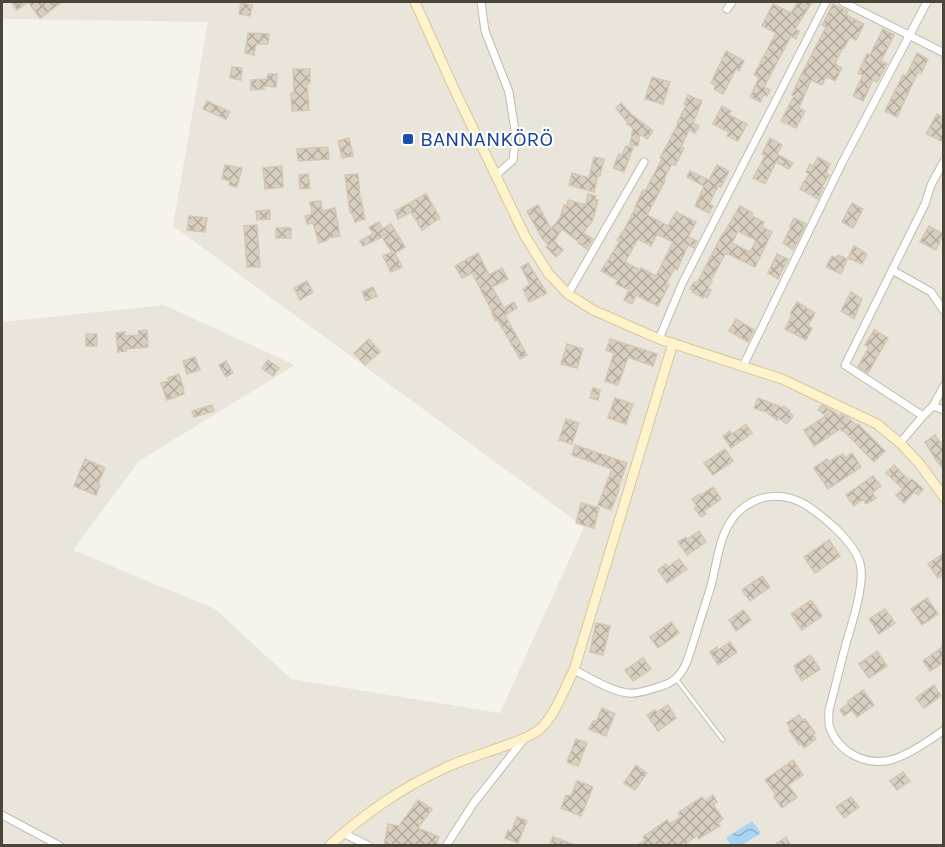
<svg xmlns="http://www.w3.org/2000/svg" width="945" height="847" font-family="Karla,sans-serif">
  <style>
    .residential { fill: #eae5da }
    .water { fill: url(#water-waves) }
    .building { fill: url(#building-cross-hatch); stroke: #d3c7b4; stroke-width: 1.5; fill-rule: evenodd }
    .lines { fill: none; stroke-linecap: round; stroke-linejoin: round }
    .service-casing { stroke: #c2bbae; stroke-width: 5 }
    .minor-casing { stroke: #c2bbae; stroke-width: 9 }
    .secondary-casing { stroke: #d6c79b; stroke-width: 11 }
    .service { stroke: #fff; stroke-width: 3 }
    .minor { stroke: #fff; stroke-width: 7 }
    .secondary { stroke: #fff3cd; stroke-width: 9 }
    .transit-dot { fill: #1a4fb4; stroke: #fff; stroke-width: 2 }
    .labels { text-anchor: middle; stroke-width: 4.5; stroke-linejoin: round; paint-order: stroke }
    .transit-label { font-size: 21px; fill: #164399; stroke: #fff; text-anchor: start }
  </style>
  <defs>
    <pattern id="water-waves" width="16" height="10" patternUnits="userSpaceOnUse" patternTransform="scale(1.5)"><rect width="16" height="10" fill="#a9d4f2"/><path d="M0 5q4-4 8 0t8 0" fill="none" stroke="#8caec5"/></pattern>
    <pattern id="building-cross-hatch" width="8" height="8" patternUnits="userSpaceOnUse" patternTransform="scale(1.5)"><rect width="8" height="8" fill="#d8cfc1"/><path d="M0 0l8 8M0 8l8-8" fill="none" stroke="#b1aa9e"/></pattern>
  </defs>
  <rect width="100%" height="100%" fill="#f6f3ec"/>
  <path class="residential" d="M 2,2 L 943,2 L 943,845 L 2,845 L 2,322 L 164,305 L 295,365 L 139,461 L 73,550 L 215,609 L 291,679 L 500,713 L 584,527 L 173,226 L 208,22 L 2,19 Z"/>
  <path class="water" d="M 752,821 L 761,833 L 742,845 L 731,845 L 726,838 Z"/>
  <path class="building" d="M 11,2 L 62,2 L 40,18 L 28,2 L 17,10 Z
    M 798,2 L 812,2 L 795,29 L 799,31 L 796,39 L 791,36 L 764,87 L 770,90 L 767,96 L 764,95 L 760,102 L 750,97 L 759,78 L 754,75 L 776,33 L 762,26 L 773,4 L 791,13 Z
    M 241,3 L 252,5 L 250,16 L 239,14 Z
    M 833,4 L 848,11 L 846,15 L 864,24 L 856,40 L 850,37 L 844,48 L 843,47 L 835,64 L 842,68 L 835,81 L 826,76 L 822,85 L 811,80 L 799,108 L 805,111 L 796,128 L 781,121 L 794,96 L 792,95 L 798,81 L 826,27 L 822,25 Z
    M 883,29 L 894,35 L 881,61 L 887,64 L 877,82 L 873,80 L 863,101 L 853,96 L 863,75 L 858,73 L 867,54 L 870,55 Z
    M 248,33 L 269,34 L 268,44 L 256,44 L 254,55 L 245,53 Z
    M 726,51 L 744,61 L 739,71 L 736,69 L 723,94 L 714,89 L 716,85 L 711,83 Z
    M 917,53 L 928,59 L 921,74 L 918,72 L 897,117 L 885,111 L 903,75 L 906,76 Z
    M 232,67 L 242,68 L 241,80 L 230,78 Z
    M 293,69 L 310,69 L 310,83 L 307,84 L 309,110 L 292,111 L 291,93 L 294,93 Z
    M 268,74 L 277,74 L 276,87 L 264,86 L 264,89 L 251,90 L 251,80 L 267,79 Z
    M 652,77 L 670,82 L 663,104 L 645,99 Z
    M 688,95 L 702,101 L 693,123 L 699,126 L 695,133 L 689,130 L 681,147 L 684,148 L 675,166 L 672,164 L 663,181 L 665,181 L 647,215 L 668,226 L 676,212 L 696,222 L 688,237 L 697,241 L 694,248 L 688,245 L 677,270 L 675,268 L 666,284 L 669,285 L 658,306 L 636,295 L 632,304 L 624,300 L 629,290 L 616,284 L 618,280 L 601,271 L 620,241 L 617,240 L 622,232 L 623,232 L 636,207 L 635,207 L 643,190 L 645,191 L 662,159 L 660,158 L 678,124 L 677,123 L 686,105 L 684,104 ZM 657,234 L 673,242 L 656,276 L 641,268 L 640,270 L 625,262 L 638,239 L 651,246 Z
    M 207,101 L 230,112 L 226,119 L 203,109 Z
    M 621,103 L 631,114 L 653,131 L 647,139 L 640,134 L 638,146 L 630,145 L 633,128 L 627,124 L 628,123 L 616,108 Z
    M 722,106 L 731,111 L 729,115 L 747,124 L 738,141 L 727,136 L 729,132 L 713,124 Z
    M 937,114 L 944,118 L 944,142 L 926,134 Z
    M 349,138 L 353,156 L 342,158 L 338,141 Z
    M 770,138 L 782,145 L 777,154 L 793,163 L 789,169 L 776,162 L 765,184 L 753,178 L 765,156 L 762,154 Z
    M 626,146 L 633,148 L 624,172 L 613,168 L 619,154 L 622,155 Z
    M 328,147 L 329,159 L 298,161 L 297,149 Z
    M 594,157 L 604,159 L 600,176 L 598,175 L 594,192 L 569,185 L 572,173 L 589,178 Z
    M 818,157 L 830,164 L 826,173 L 829,175 L 822,187 L 823,188 L 818,199 L 800,189 L 809,174 L 806,172 L 810,164 L 813,166 Z
    M 225,165 L 242,168 L 237,187 L 229,185 L 230,181 L 222,179 Z
    M 717,165 L 729,171 L 721,187 L 718,186 L 709,204 L 713,206 L 709,213 L 695,206 L 704,186 L 687,177 L 690,171 L 709,180 Z
    M 282,166 L 283,187 L 265,189 L 263,168 Z
    M 308,174 L 310,188 L 300,189 L 299,175 Z
    M 358,174 L 360,199 L 361,199 L 365,219 L 355,222 L 352,213 L 350,213 L 345,175 Z
    M 426,194 L 440,218 L 422,230 L 411,212 L 398,219 L 395,211 Z
    M 588,194 L 596,196 L 595,199 L 598,200 L 593,220 L 583,233 L 593,239 L 587,249 L 578,243 L 579,242 L 562,229 L 554,241 L 563,250 L 556,257 L 546,247 L 548,245 L 542,238 L 527,211 L 538,205 L 551,229 L 560,218 L 564,205 L 567,206 L 568,200 L 586,205 Z
    M 321,201 L 322,211 L 335,208 L 340,236 L 328,238 L 328,240 L 319,243 L 313,223 L 307,224 L 305,216 L 312,214 L 310,202 Z
    M 852,203 L 863,209 L 853,228 L 842,222 Z
    M 740,206 L 753,213 L 752,216 L 764,222 L 762,227 L 772,232 L 755,267 L 726,253 L 711,280 L 712,281 L 708,289 L 711,290 L 707,298 L 704,296 L 703,298 L 692,292 L 693,290 L 690,289 L 694,282 L 697,283 L 723,233 L 724,233 ZM 738,231 L 756,240 L 750,252 L 732,243 Z
    M 270,210 L 270,219 L 257,220 L 256,211 Z
    M 189,216 L 207,218 L 205,232 L 187,230 Z
    M 794,218 L 806,224 L 793,250 L 783,243 L 791,227 L 790,226 Z
    M 379,222 L 382,229 L 391,224 L 405,247 L 395,253 L 402,267 L 391,272 L 383,256 L 392,252 L 382,237 L 363,246 L 360,241 L 373,234 L 369,227 Z
    M 257,225 L 260,267 L 247,267 L 244,226 Z
    M 929,226 L 943,234 L 936,250 L 920,242 Z
    M 276,228 L 291,228 L 291,238 L 276,238 Z
    M 854,246 L 867,254 L 862,264 L 848,258 Z
    M 478,253 L 489,275 L 502,268 L 508,279 L 492,287 L 504,308 L 514,302 L 517,308 L 505,315 L 527,355 L 520,359 L 497,319 L 495,320 L 492,314 L 493,313 L 472,273 L 462,278 L 455,266 Z
    M 777,254 L 788,259 L 778,279 L 768,273 Z
    M 838,255 L 847,259 L 841,274 L 826,267 L 832,256 L 836,258 Z
    M 528,263 L 547,293 L 529,302 L 523,289 L 530,284 L 521,267 Z
    M 307,281 L 313,292 L 300,300 L 294,288 Z
    M 373,287 L 377,296 L 366,301 L 362,292 Z
    M 851,292 L 862,299 L 854,319 L 841,311 Z
    M 797,302 L 815,313 L 808,326 L 812,328 L 806,340 L 785,329 L 792,315 L 790,314 Z
    M 736,319 L 754,330 L 748,342 L 729,331 Z
    M 147,330 L 148,347 L 126,349 L 126,351 L 118,352 L 116,333 L 125,332 L 125,336 L 139,335 L 138,331 Z
    M 874,330 L 888,338 L 868,373 L 858,367 L 869,347 L 865,345 Z
    M 86,334 L 97,334 L 97,346 L 86,346 Z
    M 369,339 L 380,352 L 365,365 L 354,353 Z
    M 610,339 L 657,354 L 653,366 L 628,357 L 618,385 L 605,381 L 614,353 L 606,350 Z
    M 567,344 L 583,349 L 577,368 L 561,364 Z
    M 195,357 L 200,370 L 187,374 L 183,361 Z
    M 268,360 L 279,368 L 273,376 L 262,368 Z
    M 226,361 L 233,373 L 226,377 L 219,365 Z
    M 179,374 L 184,390 L 183,391 L 184,394 L 167,400 L 161,383 L 169,381 L 168,378 Z
    M 593,388 L 600,390 L 598,400 L 590,398 Z
    M 615,398 L 633,404 L 626,424 L 608,418 Z
    M 758,398 L 783,408 L 784,406 L 790,411 L 789,412 L 793,416 L 787,424 L 778,418 L 777,420 L 766,412 L 754,408 Z
    M 212,405 L 214,411 L 194,417 L 192,411 Z
    M 822,405 L 836,413 L 839,416 L 841,414 L 850,419 L 857,426 L 858,424 L 885,451 L 874,462 L 843,430 L 842,431 L 840,429 L 814,446 L 804,430 L 826,416 L 818,410 Z
    M 566,419 L 579,423 L 572,444 L 559,440 Z
    M 746,424 L 752,433 L 731,448 L 723,436 L 730,431 L 732,434 Z
    M 935,435 L 944,448 L 944,470 L 936,460 L 925,442 Z
    M 575,445 L 627,463 L 618,489 L 619,490 L 611,510 L 598,505 L 612,469 L 572,455 Z
    M 725,449 L 733,461 L 713,475 L 704,463 Z
    M 852,453 L 861,467 L 828,489 L 814,468 L 827,459 L 829,462 L 837,456 L 838,457 L 843,454 L 845,458 Z
    M 85,459 L 105,468 L 98,484 L 100,485 L 96,495 L 74,486 Z
    M 894,465 L 910,481 L 912,479 L 923,489 L 918,495 L 914,492 L 904,503 L 896,495 L 903,489 L 886,473 Z
    M 873,476 L 881,486 L 872,493 L 876,498 L 866,504 L 863,499 L 854,506 L 846,495 Z
    M 713,487 L 721,499 L 704,511 L 706,514 L 701,517 L 694,508 L 697,506 L 692,499 L 699,494 L 700,496 Z
    M 581,503 L 599,508 L 594,528 L 576,523 Z
    M 699,531 L 706,542 L 687,555 L 678,542 L 686,537 L 687,539 Z
    M 829,540 L 840,556 L 815,573 L 804,557 Z
    M 944,553 L 944,574 L 938,578 L 928,564 Z
    M 679,559 L 687,569 L 667,583 L 658,570 L 666,564 L 668,567 Z
    M 762,576 L 770,587 L 750,601 L 742,590 Z
    M 927,598 L 938,614 L 922,625 L 911,609 Z
    M 811,600 L 822,616 L 802,630 L 791,614 Z
    M 885,609 L 895,623 L 879,634 L 869,619 Z
    M 743,610 L 751,620 L 736,631 L 729,620 Z
    M 671,622 L 679,633 L 658,648 L 650,637 Z
    M 596,623 L 610,626 L 603,655 L 590,652 Z
    M 730,642 L 737,652 L 718,665 L 710,652 L 717,647 L 718,650 Z
    M 944,646 L 944,662 L 930,671 L 923,661 Z
    M 877,651 L 887,666 L 869,678 L 859,664 Z
    M 810,655 L 820,669 L 802,681 L 795,670 L 796,669 L 794,666 Z
    M 643,658 L 651,669 L 633,681 L 625,670 Z
    M 934,685 L 941,696 L 924,708 L 916,698 Z
    M 863,690 L 874,705 L 857,717 L 852,710 L 844,716 L 840,710 L 848,704 L 847,702 Z
    M 668,705 L 676,718 L 658,731 L 647,715 L 655,710 L 657,712 Z
    M 602,708 L 615,714 L 606,736 L 589,729 L 593,721 L 596,722 Z
    M 799,715 L 803,720 L 805,719 L 815,733 L 813,735 L 816,739 L 804,748 L 801,743 L 799,744 L 789,730 L 791,729 L 787,723 Z
    M 576,739 L 587,743 L 578,766 L 567,762 Z
    M 793,760 L 803,775 L 788,785 L 797,797 L 782,808 L 774,797 L 776,795 L 765,780 Z
    M 636,765 L 647,773 L 635,790 L 624,783 Z
    M 903,772 L 910,781 L 897,790 L 890,781 Z
    M 577,781 L 593,787 L 581,816 L 561,808 L 566,795 L 571,796 Z
    M 713,795 L 717,802 L 713,804 L 723,819 L 718,823 L 720,826 L 711,831 L 699,839 L 697,836 L 682,846 L 636,846 L 645,840 L 643,837 L 667,820 L 670,824 L 681,817 L 678,813 L 702,797 L 705,801 Z
    M 851,797 L 859,807 L 844,818 L 836,807 Z
    M 418,800 L 432,809 L 418,828 L 439,837 L 436,846 L 384,846 L 388,824 L 399,826 Z
    M 517,817 L 527,821 L 518,843 L 505,838 L 508,830 L 511,832 Z
    M 553,837 L 575,845 L 575,846 L 549,846 Z
    M 786,837 L 791,846 L 773,846 Z"/>
  <g class="lines">
    <defs>
      <path id="service" d="M 677,680 L 723,740"/>
      <path id="minor" d="M 481,2 L 485,31 L 509,92 L 516,137 L 513,160 L 496,175
        M 843,2 L 944,53
        M 727,9 L 732,2
        M 892,270 L 931,292 L 944,311
        M 568,294 L 644,162
        M 659,339 L 682,284 L 826,2
        M 743,366 L 842,163 L 927,2
        M 933,406 L 944,410
        M 923,416 L 845,365 L 925,204 L 931,185 L 944,161
        M 900,443 L 923,416 L 933,406 L 944,386
        M 574,670 C 591,678 610,691 628,693 C 637,694 646,691 655,688 C 662,686 670,684 675,679 C 686,670 689,655 693,643 C 699,624 705,605 711,586 C 718,560 719,526 743,508 C 762,493 785,493 806,505 C 824,517 851,539 859,560 C 867,581 852,622 846,644 C 840,666 835,688 829,710 C 829,716 828,723 830,728 C 839,753 866,766 891,760 C 909,755 929,741 944,730
        M 2,815 L 60,846
        M 343,833 L 369,846
        M 446,846 L 473,804 L 524,739"/>
      <path id="secondary" d="M 415,2 L 455,91 L 525,236 L 548,273 L 568,294 L 593,310 L 659,339 L 782,379 L 877,424 L 900,443 L 919,463 L 944,497
        M 329,846 C 361,816 403,787 443,769 C 463,759 486,753 507,745 C 518,741 530,737 540,729 C 556,714 564,689 574,670 L 673,343"/>
    </defs>
    <use href="#service" class="service-casing"/>
    <use href="#minor" class="minor-casing"/>
    <use href="#secondary" class="secondary-casing"/>
    <use href="#service" class="service"/>
    <use href="#minor" class="minor"/>
    <use href="#secondary" class="secondary"/>
  </g>
  <rect class="transit-dot" x="402" y="133" width="12" height="12" rx="3"/>
  <g class="labels">
    <g class="transit-label">
      <text x="420" y="146">BANNANKÖRÖ</text>
    </g>
  </g>
  <rect width="945" height="847" fill="none" stroke="#4b4439" stroke-width="6"/>
</svg>
